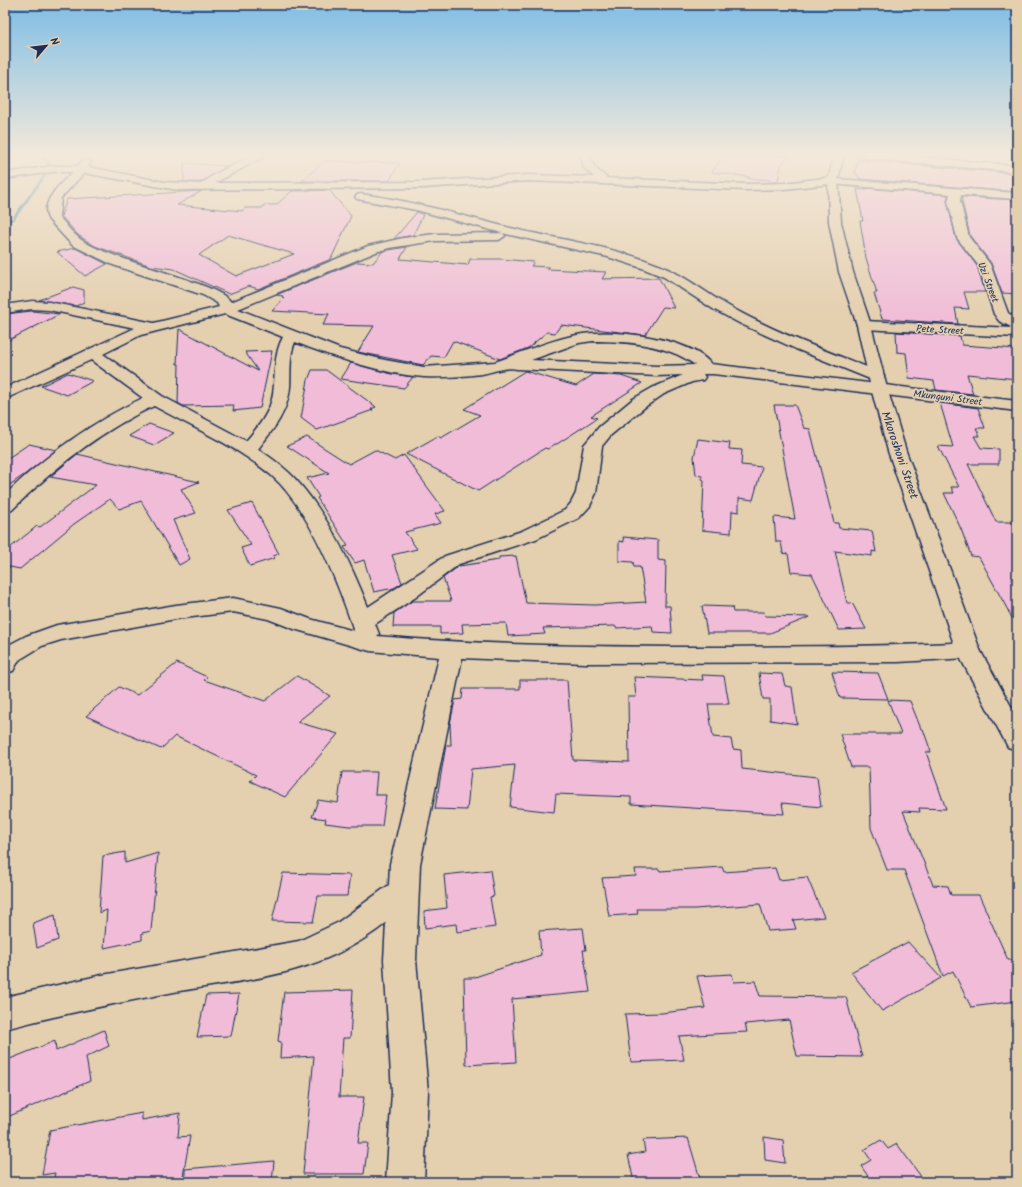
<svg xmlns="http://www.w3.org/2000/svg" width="1022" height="1187" font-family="Kalam,sans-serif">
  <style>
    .built { fill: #e8c9bb }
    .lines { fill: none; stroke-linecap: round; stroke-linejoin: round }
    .stream { fill: #588dad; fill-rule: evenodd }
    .building { fill: #f1bcd8; stroke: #1b2f5e; fill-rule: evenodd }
    .street-casing { stroke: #1b2f5e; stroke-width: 3 }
    .secondary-casing { stroke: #1b2f5e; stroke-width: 3 }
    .street { fill: #e4cfae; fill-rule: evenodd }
    .secondary { fill: #e4cfae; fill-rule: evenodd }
    .labels { text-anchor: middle; stroke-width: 3.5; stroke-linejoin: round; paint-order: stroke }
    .far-street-label { font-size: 10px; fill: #1b2f5e; stroke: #e4cfae }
    .street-label { font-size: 12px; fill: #1b2f5e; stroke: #e4cfae }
  </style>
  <rect width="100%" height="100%" fill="#e4cfae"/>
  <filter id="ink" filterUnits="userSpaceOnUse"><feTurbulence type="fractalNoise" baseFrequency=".025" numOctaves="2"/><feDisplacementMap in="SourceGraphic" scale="8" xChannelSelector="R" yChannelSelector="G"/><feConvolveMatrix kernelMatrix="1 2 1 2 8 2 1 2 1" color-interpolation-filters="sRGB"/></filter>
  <g filter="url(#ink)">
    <path class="built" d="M 358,155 L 575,155 L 569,176 L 348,167 Z"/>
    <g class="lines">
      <path class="stream" d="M 43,155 L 51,165 L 51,167 L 49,167 L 40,155 Z
        M 44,174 L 47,175 L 14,220 L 5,223 L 5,221 L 12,218 Z"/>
    </g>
    <path class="building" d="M 723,156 L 788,156 L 781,166 L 778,181 L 748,178 L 749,177 L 712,172 Z
      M 921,156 L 990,156 L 999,157 L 999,163 Z
      M 858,160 L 1017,174 L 1017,192 L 860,179 L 855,172 Z
      M 324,161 L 400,163 L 389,181 L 302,181 Z
      M 184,163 L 227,166 L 201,182 L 184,182 Z
      M 866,188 L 948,195 L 947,201 L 956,238 L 977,266 L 985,292 L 964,292 L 969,309 L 955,308 L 958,324 L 882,319 L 874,293 L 877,293 L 866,258 L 860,221 L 863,221 L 857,189 L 866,190 Z
      M 329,190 L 351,216 L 331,259 L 258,289 L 249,286 L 229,294 L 174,269 L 151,266 L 95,246 L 78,235 L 61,216 L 67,199 L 202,191 L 177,205 L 242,211 L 245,208 L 262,208 L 264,205 L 276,205 L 292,191 ZM 228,235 L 294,254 L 236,276 L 199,255 Z
      M 962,197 L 1017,200 L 1017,294 L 1002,293 L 991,263 L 970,236 L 962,201 Z
      M 417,212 L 423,215 L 413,235 L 394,239 Z
      M 407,247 L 400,259 L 468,265 L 470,259 L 501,259 L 534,262 L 531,266 L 549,267 L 548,269 L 606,272 L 602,279 L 659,278 L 674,308 L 663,307 L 645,335 L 561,325 L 555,333 L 547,332 L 528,348 L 500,359 L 453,341 L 444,357 L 431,356 L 423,365 L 358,352 L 374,326 L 323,325 L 329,314 L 272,311 L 284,298 L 282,297 L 283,296 L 276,295 L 357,262 L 373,263 L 383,251 Z
      M 75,248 L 107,264 L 85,276 L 57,252 Z
      M 73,287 L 84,290 L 84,302 L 76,306 L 39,300 Z
      M 32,311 L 60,314 L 5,342 L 5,314 Z
      M 179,329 L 258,371 L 245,352 L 272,351 L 260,408 L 233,411 L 234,405 L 183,406 L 178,403 L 179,364 L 177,364 Z
      M 896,332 L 960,336 L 962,345 L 1017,349 L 1017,379 L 967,374 L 973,394 L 936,390 L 934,381 L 909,378 L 906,353 L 897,352 Z
      M 351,363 L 392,374 L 413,377 L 404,388 L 341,379 Z
      M 312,370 L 326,370 L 376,407 L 371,409 L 373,410 L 317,430 L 301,418 L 308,380 Z
      M 525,371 L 576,386 L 594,374 L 621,376 L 642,383 L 591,416 L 597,418 L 557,444 L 555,444 L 548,449 L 545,448 L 478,491 L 406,454 L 438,436 L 441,438 L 480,415 L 464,409 Z
      M 68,373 L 93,381 L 67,395 L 41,386 Z
      M 940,403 L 978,408 L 985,428 L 976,428 L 980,436 L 974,436 L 981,448 L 999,449 L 999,464 L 968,464 L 996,522 L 1017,522 L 1017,627 L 979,557 L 971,556 L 961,529 L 944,493 L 954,493 L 951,487 L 959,487 L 938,446 L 953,447 Z
      M 774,405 L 795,405 L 804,428 L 810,429 L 834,523 L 838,523 L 839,528 L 872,531 L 876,552 L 872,551 L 872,556 L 835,551 L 847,603 L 852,603 L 866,629 L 839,630 L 812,574 L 791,572 L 788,554 L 783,553 L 781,542 L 776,542 L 774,517 L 795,519 Z
      M 149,424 L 174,433 L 154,445 L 129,436 Z
      M 307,437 L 349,464 L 375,450 L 395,460 L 404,455 L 445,511 L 435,514 L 441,523 L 405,532 L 417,549 L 392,555 L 402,583 L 394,588 L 374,592 L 364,560 L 355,563 L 344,547 L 348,546 L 317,498 L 319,497 L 307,478 L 329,473 L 287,446 Z
      M 698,439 L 730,443 L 729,449 L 742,450 L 741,465 L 762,467 L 753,500 L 739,498 L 739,512 L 732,511 L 731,533 L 702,530 L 704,480 L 702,479 L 702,476 L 696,475 L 694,457 Z
      M 29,444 L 56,450 L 24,475 L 5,488 L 5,460 Z
      M 77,454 L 199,482 L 181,489 L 196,513 L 173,520 L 190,559 L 179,565 L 141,501 L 119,509 L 110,499 L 74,524 L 20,569 L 5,566 L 5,552 L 37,526 L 40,527 L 96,485 L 50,477 Z
      M 252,503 L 279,554 L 273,556 L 275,558 L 250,566 L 241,548 L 251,545 L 228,510 Z
      M 623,537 L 658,540 L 658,560 L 666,561 L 665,606 L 670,606 L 672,633 L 653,632 L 652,626 L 616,628 L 615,626 L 543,628 L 545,634 L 508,636 L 506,623 L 462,624 L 463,633 L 440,634 L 440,627 L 393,627 L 394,613 L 412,601 L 451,601 L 443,578 L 459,566 L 499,560 L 499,557 L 516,556 L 526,603 L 595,605 L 646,602 L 640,567 L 634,567 L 633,562 L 619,561 L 619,541 L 624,542 Z
      M 702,606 L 732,607 L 733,612 L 764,612 L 765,616 L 810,617 L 770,633 L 707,633 Z
      M 177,663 L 207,677 L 204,680 L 265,701 L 297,676 L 330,696 L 297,722 L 338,734 L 285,797 L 250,781 L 256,775 L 175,736 L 161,749 L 86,716 L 119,687 L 137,695 Z
      M 832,672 L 878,673 L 888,699 L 840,698 Z
      M 759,673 L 782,674 L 785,686 L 792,687 L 797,724 L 770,720 L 770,699 L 763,699 Z
      M 702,675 L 724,676 L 729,704 L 708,704 L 713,737 L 731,739 L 733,749 L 741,750 L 742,769 L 817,777 L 821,807 L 782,803 L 784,814 L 631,804 L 631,797 L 556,794 L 554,812 L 510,807 L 515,765 L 471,769 L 467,810 L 435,809 L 446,745 L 451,745 L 450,724 L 455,700 L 462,699 L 463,689 L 520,689 L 520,680 L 567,680 L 573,760 L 629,762 L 628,697 L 636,697 L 634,677 L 703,680 Z
      M 888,700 L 910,701 L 921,729 L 923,729 L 931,752 L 926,752 L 946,809 L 919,808 L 920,812 L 903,811 L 933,885 L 948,886 L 951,895 L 979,895 L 1008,960 L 1013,960 L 1017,967 L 1017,1001 L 971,1007 L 953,971 L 943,976 L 904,870 L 887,870 L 871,828 L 869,767 L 851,767 L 840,734 L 901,734 Z
      M 342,772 L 377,772 L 375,795 L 386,795 L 382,826 L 349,826 L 325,823 L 326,819 L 312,817 L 318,800 L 338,803 Z
      M 125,852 L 125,863 L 158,853 L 151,931 L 142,933 L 142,940 L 104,948 L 107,910 L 99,913 L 103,856 Z
      M 722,867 L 724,872 L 775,868 L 779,880 L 807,877 L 824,917 L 793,920 L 796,929 L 768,931 L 760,904 L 695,909 L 637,909 L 638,914 L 609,916 L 602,878 L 636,876 L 635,869 L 659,869 L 660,871 Z
      M 490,870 L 494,896 L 490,897 L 495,927 L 457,932 L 456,924 L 425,928 L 424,911 L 447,908 L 444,875 Z
      M 283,873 L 350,875 L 347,896 L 318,896 L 313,922 L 272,921 Z
      M 55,915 L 58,940 L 37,948 L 33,923 Z
      M 583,928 L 586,950 L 583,950 L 590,992 L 512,999 L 516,1062 L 466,1065 L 464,978 L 472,978 L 541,955 L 539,931 Z
      M 908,942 L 941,978 L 882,1011 L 851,972 Z
      M 732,974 L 734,982 L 755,981 L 760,996 L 846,997 L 862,1057 L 797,1056 L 789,1020 L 745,1024 L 747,1032 L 679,1036 L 684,1060 L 631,1062 L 625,1014 L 662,1013 L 705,1008 L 697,976 Z
      M 353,990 L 350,1038 L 343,1038 L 339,1097 L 364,1097 L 358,1143 L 368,1143 L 364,1174 L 303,1174 L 314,1056 L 280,1058 L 281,1042 L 278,1041 L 284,992 Z
      M 239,994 L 231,1036 L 197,1037 L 206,995 Z
      M 104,1030 L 109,1046 L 86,1057 L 90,1081 L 5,1118 L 5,1061 L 55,1041 L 56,1051 Z
      M 142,1113 L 142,1120 L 180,1113 L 178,1137 L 190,1136 L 182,1182 L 53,1182 L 55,1173 L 42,1175 L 50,1130 Z
      M 764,1137 L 783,1140 L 785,1163 L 765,1160 Z
      M 688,1138 L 701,1182 L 634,1182 L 628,1155 L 645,1152 L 643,1140 Z
      M 881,1140 L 888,1149 L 897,1144 L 925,1182 L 872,1182 L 861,1166 L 871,1160 L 864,1150 Z
      M 274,1161 L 272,1182 L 185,1182 L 185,1169 Z"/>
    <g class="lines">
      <defs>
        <path id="street" d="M 253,155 L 267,155 L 215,183 L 422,182 L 528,175 L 594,177 L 584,168 L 581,155 L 591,155 L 594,167 L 607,178 L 746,184 L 784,183 L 833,177 L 838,179 L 1017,193 L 1017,199 L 961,195 L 960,201 L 969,237 L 990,264 L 1008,313 L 1017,319 L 1017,337 L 864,329 L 859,328 L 857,325 L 859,322 L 864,321 L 1013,328 L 999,321 L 994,314 L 978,265 L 957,238 L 948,201 L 950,194 L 830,184 L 784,189 L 746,190 L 528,181 L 422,188 L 177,190 L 84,173 L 61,198 L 59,217 C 66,224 72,233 80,239 C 109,261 218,282 231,302 L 368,246 L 403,238 L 435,234 L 503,233 L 505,236 L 499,240 L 435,241 L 389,248 L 376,252 L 238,309 L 340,349 L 385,360 L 424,367 L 495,362 C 521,353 550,340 577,335 C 609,328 690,337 711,364 L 1017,401 L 1017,411 L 713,374 L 703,374 L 705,377 L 703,380 L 692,382 L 664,394 L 645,407 L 611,435 L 602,446 L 596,493 L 590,506 L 579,518 L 536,539 L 459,564 L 416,597 L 375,624 L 379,634 L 377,636 C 494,646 610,647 727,647 C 807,646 888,647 968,642 L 976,644 L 980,650 L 976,656 L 968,658 L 898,662 L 585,663 L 462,658 L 420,864 L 416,960 L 428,1092 L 424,1182 L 386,1182 L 392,1092 L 384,960 L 386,923 C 319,976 254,978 174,992 C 117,1003 61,1014 5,1029 L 5,997 L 102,975 L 299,941 L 337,923 L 389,885 L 390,864 L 439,657 L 370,651 L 294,629 L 268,619 L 233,612 L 176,619 L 61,640 L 42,646 L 19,660 L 13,671 L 5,673 L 5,647 L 26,636 L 57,625 L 176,605 L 233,598 L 281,608 L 310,619 L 354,631 C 338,583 309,509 272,476 C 237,446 194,428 154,406 C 100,431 54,468 12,510 L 5,512 L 5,495 C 45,456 92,422 143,398 L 91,360 L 5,399 L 5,388 L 135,328 L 49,310 L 32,309 L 5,313 L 5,305 L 32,301 L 49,302 L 154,323 L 219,307 L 217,303 L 203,295 L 113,265 L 72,245 L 49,220 C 38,203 62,182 73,172 L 53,172 L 5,179 L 5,173 L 53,166 L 78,166 L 82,160 L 86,159 L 91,162 L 88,167 L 165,182 L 201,184 L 215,174 ZM 225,314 L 283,337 C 273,355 276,374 273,394 C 270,413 258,427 246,441 L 162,396 L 103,354 L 141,335 ZM 593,341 C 626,341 668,344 695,365 L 657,366 L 531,360 L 579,343 ZM 295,342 C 333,357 383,374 424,377 C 442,378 464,376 482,374 C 493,372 506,366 517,369 L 657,376 L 683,375 L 652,388 L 633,399 L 599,427 L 584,445 L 576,493 L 571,503 L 565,510 L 522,531 L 445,556 L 368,607 C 351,564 329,517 298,482 C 287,469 273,459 258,449 C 273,430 288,412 290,387 C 291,372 289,356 295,342 Z
          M 856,155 L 900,155 L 1017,166 L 1017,172 L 861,158 Z
          M 361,194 C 416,201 469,218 523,231 C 570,241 617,248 661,266 C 688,277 709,296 734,309 C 781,335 832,353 882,373 L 884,376 L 882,379 L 876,381 L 870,379 L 796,349 L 741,324 L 713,309 L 664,277 L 642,268 L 608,257 L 506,234 L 416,210 L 357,199 L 355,197 L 357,195 Z"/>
        <path id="secondary" d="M 834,155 L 844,155 L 838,180 L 841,222 L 853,272 L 871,325 L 887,388 L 906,451 L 980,650 L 1017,717 L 1017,750 L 1008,747 L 956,650 L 888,451 L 871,388 L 857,325 L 839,272 L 829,222 L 828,180 Z"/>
      </defs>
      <use href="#street" class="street-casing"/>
      <use href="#secondary" class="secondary-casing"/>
      <use href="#street" class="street"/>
      <use href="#secondary" class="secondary"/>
    </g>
  </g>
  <linearGradient id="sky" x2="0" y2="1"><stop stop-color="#7fbee5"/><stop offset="0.48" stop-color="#f3e9db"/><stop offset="1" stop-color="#f3e9db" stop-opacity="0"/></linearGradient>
  <rect width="1022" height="322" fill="url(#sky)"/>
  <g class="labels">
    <g class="far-street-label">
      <text transform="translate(989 282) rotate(69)" y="4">Uzi Street</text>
      <text transform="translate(940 329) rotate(3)" y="4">Pete Street</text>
      <text transform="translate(948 397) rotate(7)" y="4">Mkunguni Street</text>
    </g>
    <g class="street-label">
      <text transform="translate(900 455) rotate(71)" y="4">Mkoroshoni Street</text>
    </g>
  </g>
  <rect width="1022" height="1187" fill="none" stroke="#e4cfae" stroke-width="20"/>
  <rect x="10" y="10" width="1002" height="1167" fill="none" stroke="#1b2f5e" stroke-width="1.5" filter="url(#ink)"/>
  <g transform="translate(46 46) rotate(62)" stroke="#e4cfae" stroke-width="3" paint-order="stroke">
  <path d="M0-3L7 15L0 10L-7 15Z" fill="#1b2f5e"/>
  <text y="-6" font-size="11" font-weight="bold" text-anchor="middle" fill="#1b2f5e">N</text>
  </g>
</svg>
